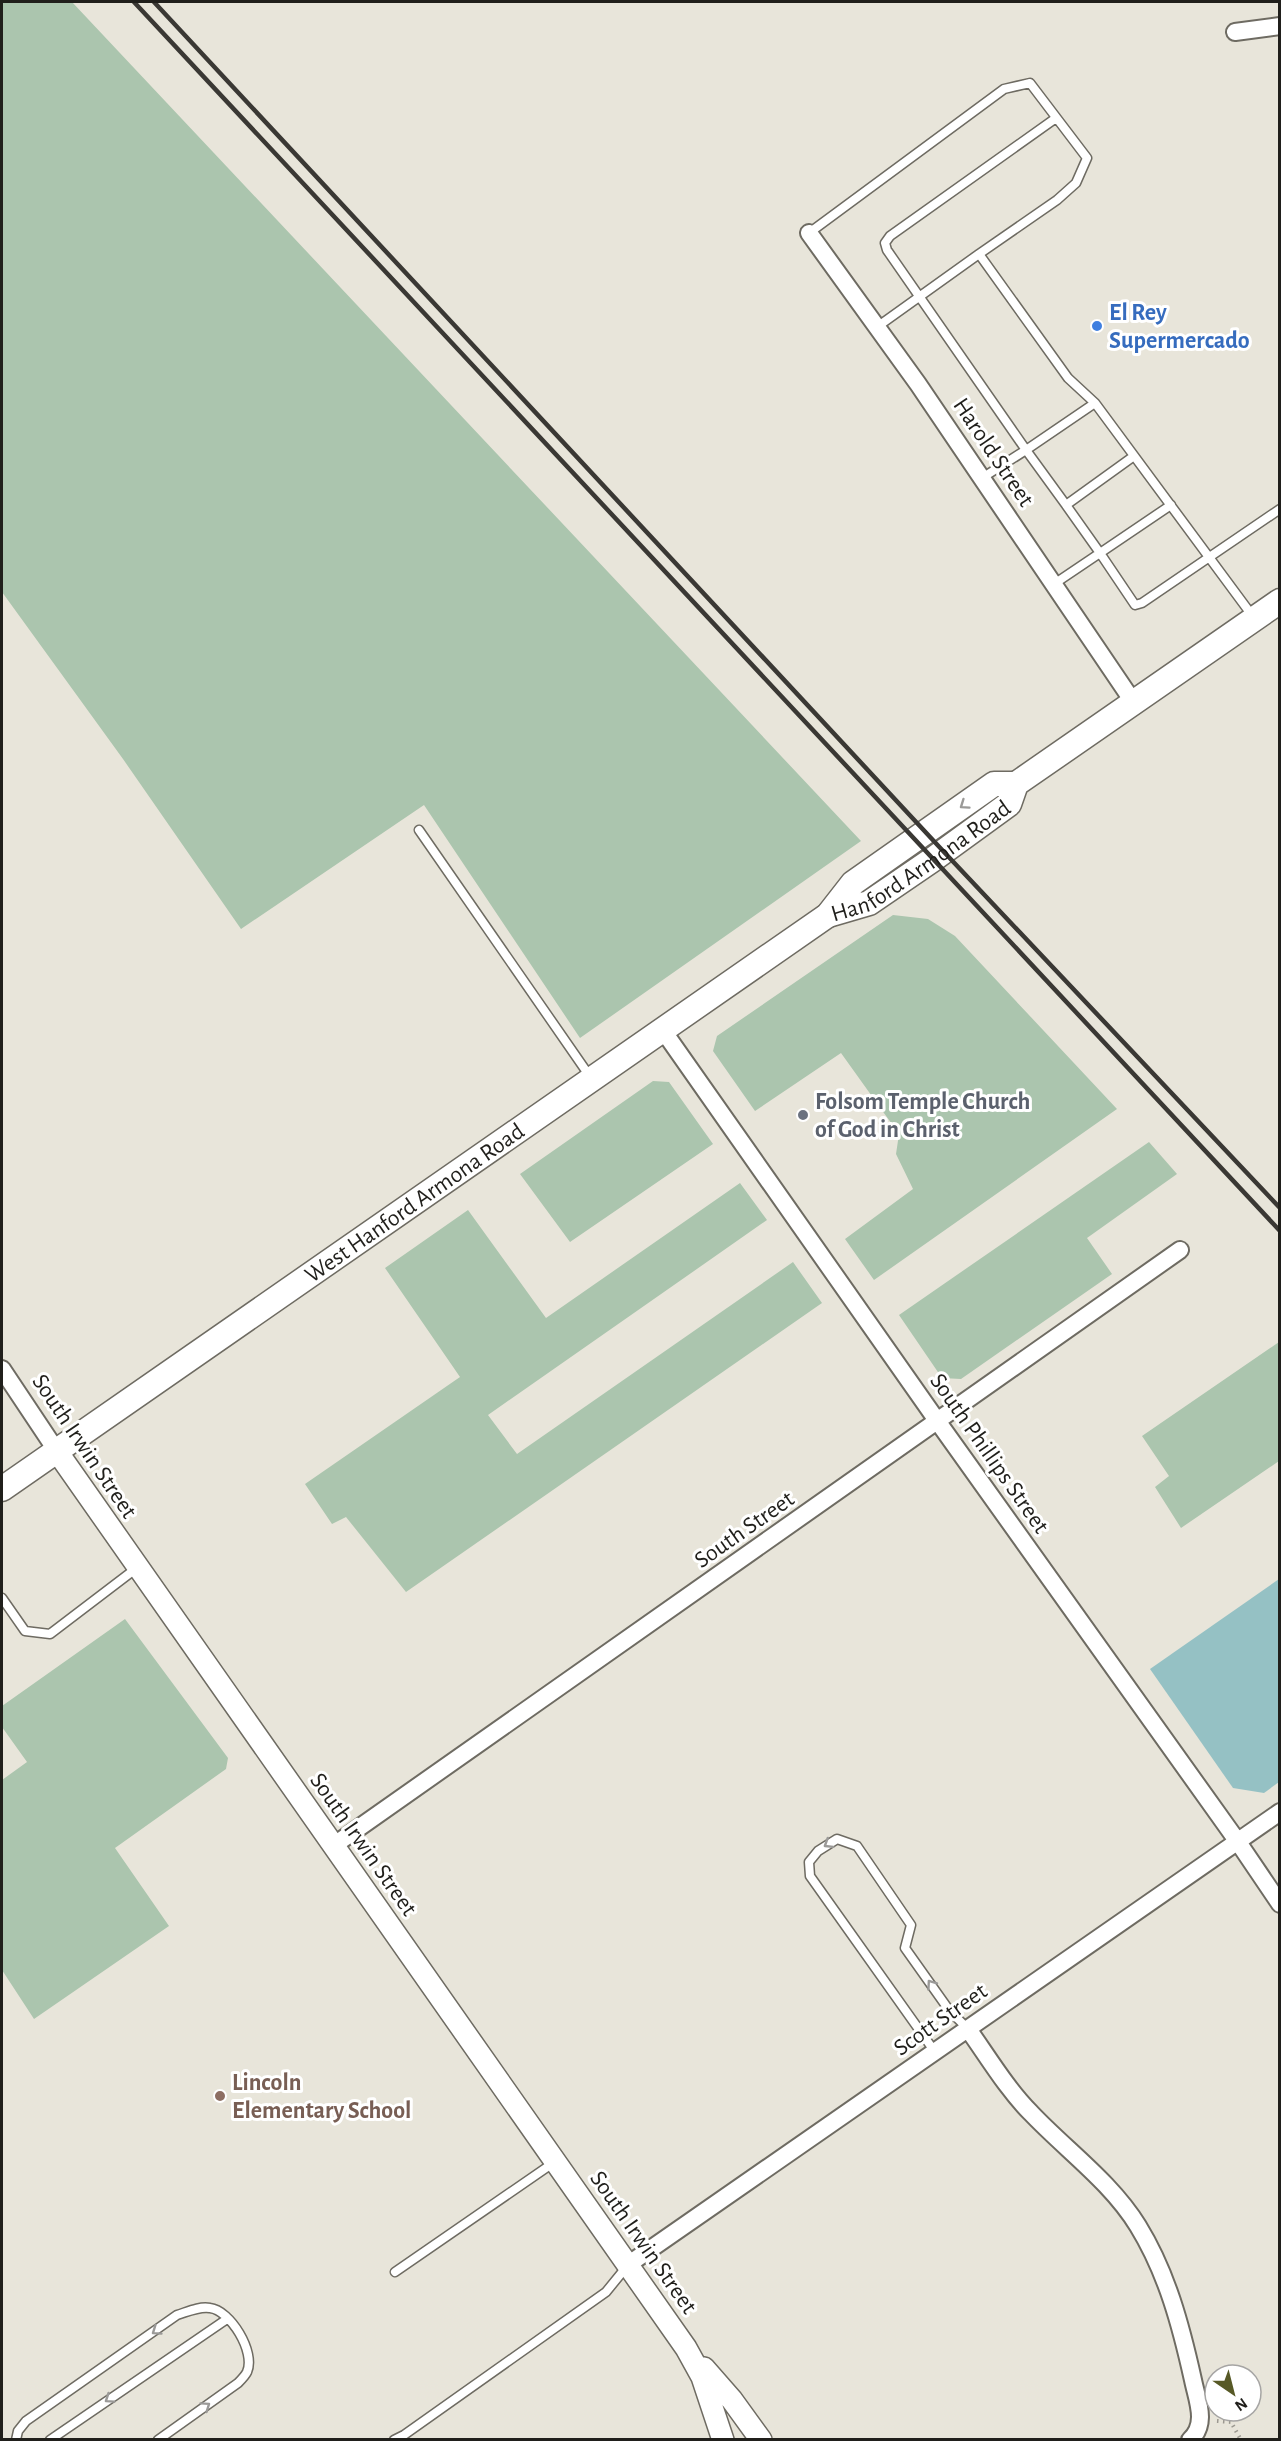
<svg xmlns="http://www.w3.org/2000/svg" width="1281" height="2441" font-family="'Alegreya Sans',sans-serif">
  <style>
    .green { fill: #abc5ae }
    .water { fill: #95c1c4 }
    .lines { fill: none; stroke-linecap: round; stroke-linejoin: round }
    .service-casing { stroke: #6e6b62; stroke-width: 11 }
    .minor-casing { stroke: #6e6b62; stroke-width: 20 }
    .tertiary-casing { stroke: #6e6b62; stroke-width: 24 }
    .secondary-casing { stroke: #6e6b62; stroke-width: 27 }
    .path { stroke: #9b9890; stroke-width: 4; stroke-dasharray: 1.5 4.5; stroke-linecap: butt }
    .service { stroke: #fff; stroke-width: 8 }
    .minor { stroke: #fff; stroke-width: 16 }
    .tertiary { stroke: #fff; stroke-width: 21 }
    .secondary { stroke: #fff; stroke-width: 24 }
    .rail { stroke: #3a3834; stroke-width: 4.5 }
    .oneway { stroke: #9b9a98 }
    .shop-dot { fill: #3f7fe0; stroke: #fff; stroke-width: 2 }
    .worship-dot { fill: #6b7280; stroke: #fff; stroke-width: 2 }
    .education-dot { fill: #8d6e63; stroke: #fff; stroke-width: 2 }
    .labels { text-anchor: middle; stroke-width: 6; stroke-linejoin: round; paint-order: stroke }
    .shop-label { font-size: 24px; font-weight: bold; fill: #366cbe; stroke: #fff; text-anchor: start }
    .street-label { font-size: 24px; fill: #201f1b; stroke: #fff }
    .worship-label { font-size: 24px; font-weight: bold; fill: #5b616d; stroke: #fff; text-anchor: start }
    .education-label { font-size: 24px; font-weight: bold; fill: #785e54; stroke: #fff; text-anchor: start }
  </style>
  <rect width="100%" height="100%" fill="#e8e5da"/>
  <path class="green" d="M 2,2 L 72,2 L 861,841 L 580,1038 L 424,805 L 241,929 L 123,759 L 2,592 Z
    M 893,915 L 928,919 L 955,936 L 1117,1109 L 874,1280 L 845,1239 L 913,1189 L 896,1154 L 899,1134 L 841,1053 L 755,1111 L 713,1051 L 717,1036 Z
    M 653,1081 L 669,1082 L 713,1144 L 570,1242 L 520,1174 Z
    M 1149,1142 L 1177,1174 L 1087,1238 L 1112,1274 L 961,1379 L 942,1378 L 899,1315 Z
    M 740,1183 L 767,1220 L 488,1415 L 517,1454 L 793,1262 L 822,1303 L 406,1592 L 346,1517 L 332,1524 L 305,1484 L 460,1377 L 385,1268 L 468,1210 L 546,1318 Z
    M 1279,1342 L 1279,1461 L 1181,1528 L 1155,1487 L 1169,1476 L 1142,1436 Z
    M 125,1619 L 228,1758 L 226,1769 L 115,1848 L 169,1926 L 34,2019 L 2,1970 L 2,1780 L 27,1762 L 2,1727 L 2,1706 Z"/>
  <path class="water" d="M 1279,1579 L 1279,1782 L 1264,1793 L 1233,1788 L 1150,1669 Z"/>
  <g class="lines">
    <defs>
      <path id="service" d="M 1056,118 L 890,236 L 885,243 L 887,250 L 1026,450 L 1095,403
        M 809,233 L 1004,89 L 1030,83 L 1087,158 L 1076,183 L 1057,200 L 979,254
        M 877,327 L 979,254 L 1068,378 L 1095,403 L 1254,618
        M 982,478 L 1026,450 L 1066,505 L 1134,456
        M 1066,505 L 1100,553 L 1171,505
        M 1054,584 L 1100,553 L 1135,605 L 1142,603 L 1280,509
        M 419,830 L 591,1078
        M 2,1598 L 25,1631 L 50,1634 L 138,1567
        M 935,2052 L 810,1876 L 809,1862 L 818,1851 L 837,1839 L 857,1846 L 911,1925 L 905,1948 L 949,2010 L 968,2029
        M 395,2272 L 556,2161
        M 16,2440 L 18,2431 L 26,2421 L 177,2315 C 187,2312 199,2306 210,2308 C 230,2310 256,2352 247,2372 C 245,2376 241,2380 238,2383 L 158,2440
        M 50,2440 L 227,2319
        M 394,2440 L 404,2435 L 606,2292 L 628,2265"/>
      <path id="minor" d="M 1235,32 L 1280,26
        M 809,233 L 918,384 L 1134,703
        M 662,1029 L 938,1422 L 1238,1842 L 1280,1904
        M 2,1369 L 56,1450
        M 333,1846 L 1180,1250
        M 968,2029 C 988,2057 1007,2089 1031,2113 C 1066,2150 1111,2182 1138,2226 C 1167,2273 1181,2326 1193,2380 C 1197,2400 1208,2424 1190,2440
        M 629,2264 L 1280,1812"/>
      <path id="tertiary" d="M 56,1450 L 686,2348 L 702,2377 L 723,2440
        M 704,2368 L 732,2400 L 761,2440"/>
      <g id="secondary">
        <path id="s1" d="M 828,915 L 869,903 L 932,860 L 1009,804 L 1016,784 L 1280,601"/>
        <path id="s2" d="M 2,1489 L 828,915 L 853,883 L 994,784 L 1016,784"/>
      </g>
    </defs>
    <use href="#service" class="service-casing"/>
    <use href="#minor" class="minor-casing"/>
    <use href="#tertiary" class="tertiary-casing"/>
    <use href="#secondary" class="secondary-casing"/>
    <path class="path" d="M 1217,2421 L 1231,2422 L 1241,2440"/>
    <use href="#service" class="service"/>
    <use href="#minor" class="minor"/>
    <use href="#tertiary" class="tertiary"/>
    <use href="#secondary" class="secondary"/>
    <path class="rail" d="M 134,2 L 1280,1231
      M 154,2 L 944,852 L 1280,1208"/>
  </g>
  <defs><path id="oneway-chevron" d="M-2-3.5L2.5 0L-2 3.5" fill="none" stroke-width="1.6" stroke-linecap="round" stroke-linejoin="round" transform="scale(1.5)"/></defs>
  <g class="oneway">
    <use href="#oneway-chevron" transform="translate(964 805) rotate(145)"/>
    <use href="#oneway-chevron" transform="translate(828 1844) rotate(148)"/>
    <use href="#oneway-chevron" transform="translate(931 1984) rotate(-125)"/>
    <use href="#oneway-chevron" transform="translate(156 2331) rotate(145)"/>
    <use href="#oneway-chevron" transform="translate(109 2399) rotate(146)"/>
    <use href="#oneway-chevron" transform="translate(206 2406) rotate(-35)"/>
  </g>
  <circle class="shop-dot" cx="1097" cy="326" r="6"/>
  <circle class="worship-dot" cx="803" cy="1115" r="6"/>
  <circle class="education-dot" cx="220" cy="2096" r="6"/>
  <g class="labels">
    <g class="shop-label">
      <text x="1109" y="320">El Rey<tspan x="1109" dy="28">Supermercado</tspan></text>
    </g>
    <g class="street-label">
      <text transform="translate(994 452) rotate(56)" y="8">Harold Street</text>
      <text dy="8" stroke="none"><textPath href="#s1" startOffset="108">Hanford Armona Road</textPath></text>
      <text dy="8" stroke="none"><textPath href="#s2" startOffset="502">West Hanford Armona Road</textPath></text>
      <text transform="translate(85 1446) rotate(56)" y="8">South Irwin Street</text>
      <text transform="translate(990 1453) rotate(55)" y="8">South Phillips Street</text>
      <text transform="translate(744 1529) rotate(-35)" y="8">South Street</text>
      <text transform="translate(364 1844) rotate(55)" y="8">South Irwin Street</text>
      <text transform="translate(940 2019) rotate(-35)" y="8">Scott Street</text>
      <text transform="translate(644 2242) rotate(55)" y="8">South Irwin Street</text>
    </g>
    <g class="worship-label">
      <text x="815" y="1109">Folsom Temple Church<tspan x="815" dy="28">of God in Christ</tspan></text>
    </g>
    <g class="education-label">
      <text x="232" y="2090">Lincoln<tspan x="232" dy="28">Elementary School</tspan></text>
    </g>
  </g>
  <rect width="1281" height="2441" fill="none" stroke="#201f1b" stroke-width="6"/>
  <g transform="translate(1233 2393) rotate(145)"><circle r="28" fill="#ffffff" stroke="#a6a5a4" stroke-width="1.5"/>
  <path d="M0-4.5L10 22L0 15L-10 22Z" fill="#575926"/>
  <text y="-9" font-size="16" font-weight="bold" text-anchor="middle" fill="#201f1b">N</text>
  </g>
</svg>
